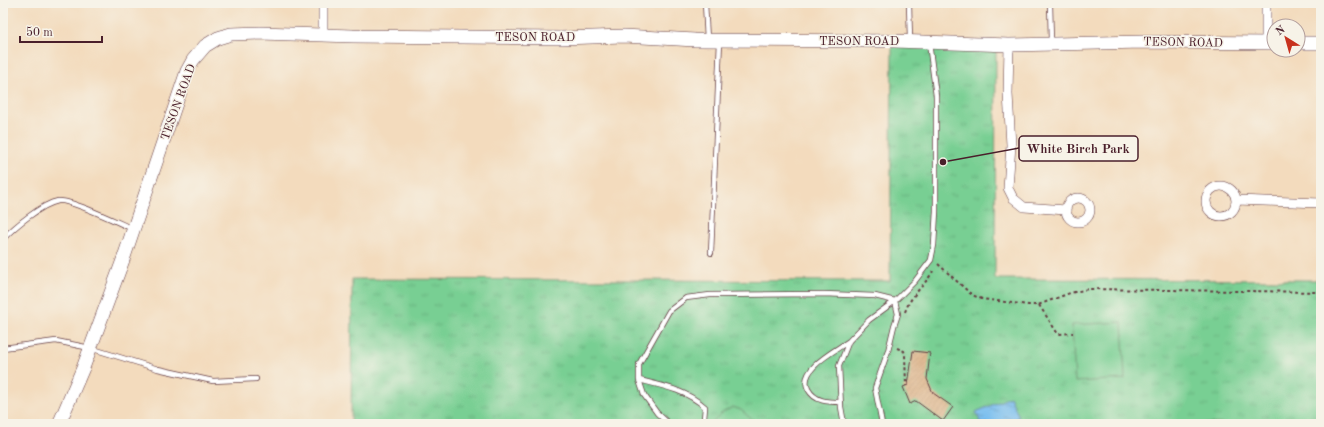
<svg xmlns="http://www.w3.org/2000/svg" width="1324" height="427" font-family="'Old Standard TT',serif">
  <style>
    .grass { fill: url(#grass-tufts); stroke: #61775f }
    .pitch { fill: #78cf93; stroke: #61775f }
    .water { fill: url(#water-ripples); stroke: #616e8d }
    .building { fill: url(#building-hatch) }
    .lines { fill: none; stroke-linecap: round; stroke-linejoin: round }
    .lane-casing { stroke: #633b41; stroke-width: 6 }
    .street-casing { stroke: #633b41; stroke-width: 10 }
    .secondary-casing { stroke: #633b41; stroke-width: 14 }
    .path { stroke: #633b41; stroke-width: 2; stroke-dasharray: 3 3; stroke-linecap: butt }
    .lane { stroke: #fff; stroke-width: 4.5 }
    .street { stroke: #fff; stroke-width: 9 }
    .secondary { stroke: #fff; stroke-width: 13 }
    .labels { text-anchor: middle; stroke-width: 3; stroke-linejoin: round; paint-order: stroke }
    .street-label { font-size: 12px; fill: #4a1f2b; stroke: #f7f3e8 }
    .leader { fill: none; stroke: #4a1f2b; stroke-width: 1.5 }
    .callout-dot { fill: #4a1f2b; stroke: #f7f3e8; stroke-width: 1.5 }
    .callout { fill: #f7f3e8; stroke: #4a1f2b; stroke-width: 1.5 }
    .callout-label { font-size: 13px; text-anchor: middle; font-weight: bold; fill: #4a1f2b }
  </style>
  <defs>
    <pattern id="grass-tufts" width="24" height="20" patternUnits="userSpaceOnUse"><rect width="24" height="20" fill="#78cf93"/><path d="M3 7l-1-3M5 7V3M7 7l1-3M15 17l-1-3M17 17v-4M19 17l1-3" fill="none" stroke="#69b17f"/></pattern>
    <pattern id="water-ripples" width="26" height="14" patternUnits="userSpaceOnUse"><rect width="26" height="14" fill="#78beef"/><path d="M2 4q2-2 4 0t4 0M15 11q2-2 4 0t4 0" fill="none" stroke="#649ac2"/></pattern>
    <pattern id="building-hatch" width="6" height="6" patternUnits="userSpaceOnUse"><rect width="6" height="6" fill="#ddb48a"/><path d="M-1 1l2-2M0 6l6-6M5 7l2-2" fill="none" stroke="#bf9a77"/></pattern>
  </defs>
  <rect width="100%" height="100%" fill="#f7f3e8"/>
  <filter id="ink" filterUnits="userSpaceOnUse"><feTurbulence type="fractalNoise" baseFrequency=".025" numOctaves="2"/><feDisplacementMap in="SourceGraphic" scale="8" xChannelSelector="R" yChannelSelector="G"/><feConvolveMatrix kernelMatrix="1 2 1 2 8 2 1 2 1" color-interpolation-filters="sRGB"/></filter>
  <filter id="wash" filterUnits="userSpaceOnUse"><feTurbulence type="fractalNoise" baseFrequency=".012" numOctaves="4" result="noise"/><feDisplacementMap in="SourceGraphic" scale="16" xChannelSelector="R" yChannelSelector="G"/><feGaussianBlur stdDeviation="0.9" result="paint"/><feColorMatrix in="noise" values="0 0 0 0 0 0 0 0 0 0 0 0 0 0 0 0 0 1.4 0 .05"/><feComposite in="paint" operator="in"/></filter>
  <g filter="url(#wash)">
    <rect width="100%" height="100%" fill="#f3dbbd"/>
    <path class="grass" d="M 892,45 L 996,45 L 995,279 L 1321,280 L 1321,424 L 351,424 L 352,279 L 890,281 Z"/>
    <path class="pitch" d="M 1122,322 L 1125,379 L 1075,382 L 1072,325 Z
      M 733,407 L 741,410 L 757,424 L 711,424 L 722,413 Z"/>
    <path class="water" d="M 1010,397 L 1019,417 L 1002,424 L 981,424 L 976,412 Z"/>
    <g id="blocks">
      <path class="building" d="M 913,351 L 930,353 L 927,379 L 933,393 L 953,407 L 943,421 L 916,401 L 910,404 L 903,387 L 908,385 Z"/>
    </g>
  </g>
  <g filter="url(#ink)">
    <use href="#blocks" fill-opacity="0" stroke="#633b41" stroke-width="1"/>
    <g class="lines">
      <defs>
        <path id="lane" d="M 705,3 L 707,39
          M 909,3 L 910,40
          M 1050,3 L 1051,42
          M 3,239 C 14,227 42,204 58,201 C 70,199 119,223 133,229
          M 711,253 L 720,41
          M 3,348 L 56,341 L 90,348 L 158,369 L 213,381 L 256,379
          M 639,380 C 663,386 686,390 705,407 L 704,419 L 700,424
          M 841,402 C 828,402 815,402 808,389 C 798,369 835,351 849,341
          M 669,424 L 657,413 L 644,395 L 639,380 L 639,364 L 669,311 L 686,298 L 710,295 L 824,294 L 875,296 L 895,301
          M 844,424 L 841,407 L 839,366 L 849,341 L 869,320 L 895,301 L 915,281 L 931,260 L 934,245 L 936,211 L 936,96 L 929,43
          M 882,424 L 875,388 L 888,351 L 894,326 L 898,314 L 895,301"/>
        <path id="street" d="M 323,3 L 323,34
          M 1266,43 L 1266,3
          M 1009,45 L 1008,94 L 1011,145 L 1008,188 L 1013,198 L 1024,207 L 1066,210
          M1206 201a15 15 0 1 1 30 0a15 15 0 1 1-30 0Z
          M1066 210a12 12 0 1 1 24 0a12 12 0 1 1-24 0Z
          M 1237,200 L 1321,203"/>
        <path id="secondary" d="M 1298,43 L 1321,43
          M 59,424 L 83,368 L 123,260 L 187,71 L 193,60 L 205,46 L 218,38 L 231,34 L 260,33 L 353,36 L 561,38 L 624,36 L 695,40 L 894,41 L 1009,45 L 1143,42 L 1274,43"/>
      </defs>
      <use href="#lane" class="lane-casing"/>
      <use href="#street" class="street-casing"/>
      <use href="#secondary" class="secondary-casing"/>
      <path class="path" d="M 938,264 L 972,295 L 982,299 L 1028,305 L 1038,305 L 1070,293 L 1088,289 L 1321,292
        M 1039,305 L 1058,334 L 1073,333
        M 905,312 C 911,294 924,287 933,271
        M 897,348 L 904,351 L 905,354 L 906,386"/>
      <use href="#lane" class="lane"/>
      <use href="#street" class="street"/>
      <use href="#secondary" class="secondary"/>
    </g>
  </g>
  <g class="labels">
    <g class="street-label">
      <text x="535" y="41">TESON ROAD</text>
      <text x="859" y="45">TESON ROAD</text>
      <text transform="translate(1183 42) rotate(1)" y="4">TESON ROAD</text>
      <text transform="translate(178 102) rotate(-70)" y="4">TESON ROAD</text>
    </g>
  </g>
  <path class="leader" d="M943 162L1019 148"/>
  <circle class="callout-dot" cx="943" cy="162" r="4"/>
  <rect class="callout" x="1019" y="136" width="119" height="25" rx="4"/>
  <g class="callout-label">
    <text x="1078" y="153">White Birch Park</text>
  </g>
  <rect width="1324" height="427" fill="none" stroke="#f7f3e8" stroke-width="16"/>
  <g transform="translate(1286 38) rotate(323)"><circle r="19" fill="#f7f3e8" stroke="#b29e9c"/>
  <path d="M0-3L7 15L0 10L-7 15Z" fill="#c8321e"/>
  <text y="-6" font-size="11" font-weight="bold" text-anchor="middle" fill="#4a1f2b">N</text>
  </g>
  <path d="M20 36v6h82v-6" fill="none" stroke="#4a1f2b" stroke-width="2"/>
  <text x="26" y="36" font-size="12" fill="#4a1f2b" stroke="#f7f3e8" stroke-width="3" paint-order="stroke">50 m</text>
</svg>
